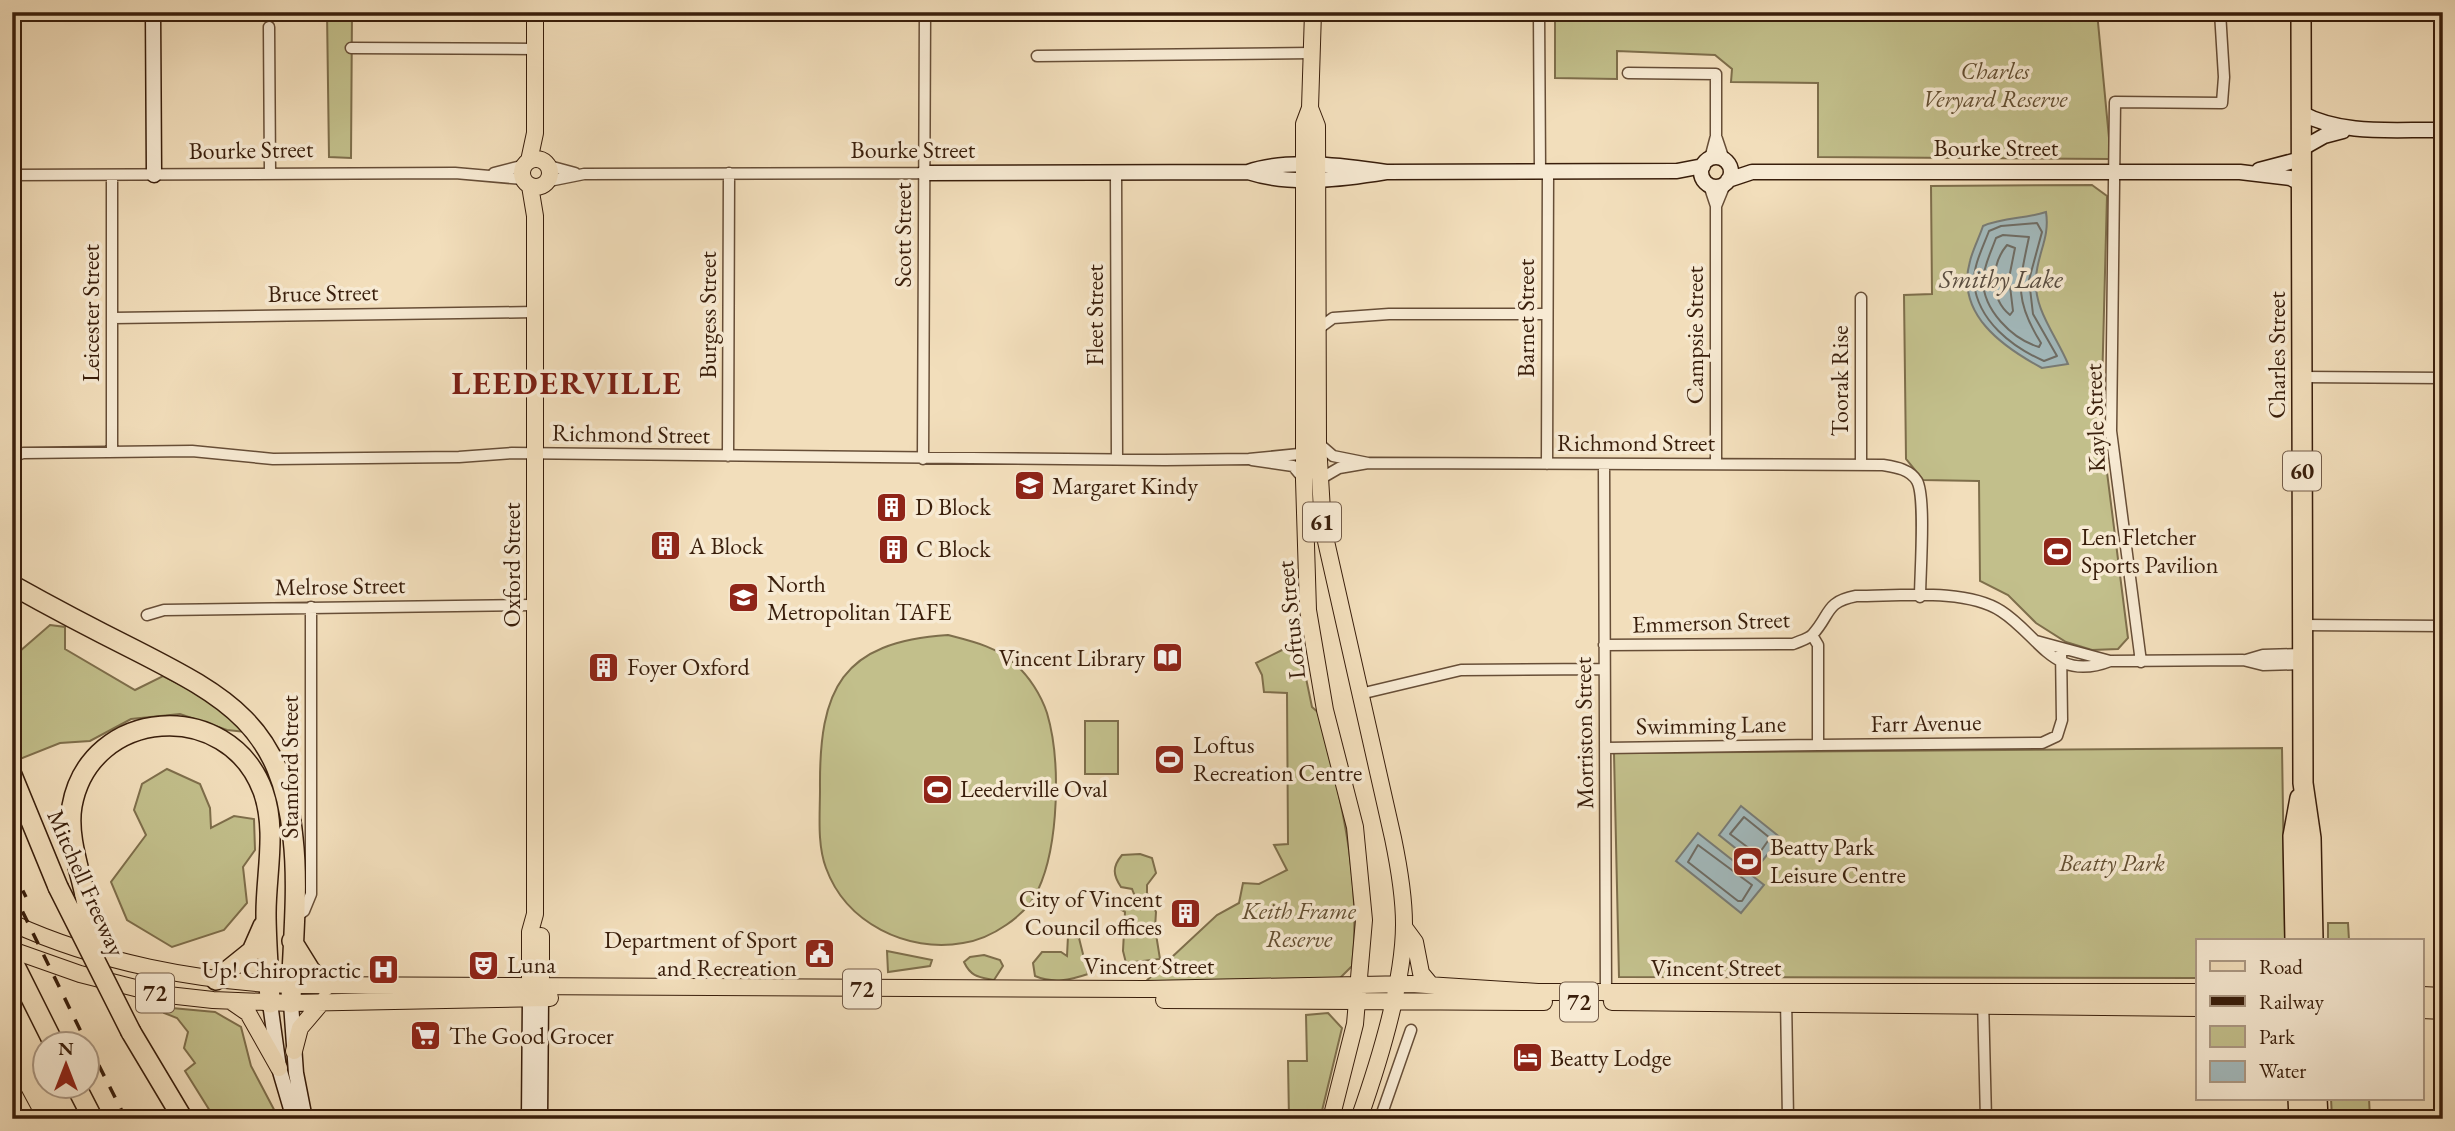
<svg xmlns="http://www.w3.org/2000/svg" width="2455" height="1131" font-family="'EB Garamond',serif">
  <style>
    .green { fill: #c2bf8b; stroke: #7e6e4b; stroke-width: 2 }
    .water { fill: #a2b9bc; stroke: #787b75; stroke-width: 2 }
    .lines { fill: none; stroke-linecap: round; stroke-linejoin: round }
    .shore { stroke: #6e6c64; stroke-width: 2 }
    .street-casing { stroke: #674e37; stroke-width: 13 }
    .secondary-casing { stroke: #391e0b; stroke-width: 17 }
    .primary-casing { stroke: #391e0b; stroke-width: 18 }
    .highway-casing { stroke: #391e0b; stroke-width: 22 }
    .street { stroke: #f7ead3; stroke-width: 10 }
    .secondary { stroke: #f7ead3; stroke-width: 14 }
    .primary { stroke: #f2debb; stroke-width: 16 }
    .highway { stroke: #f2debb; stroke-width: 19 }
    .rail { stroke: #391e0b; stroke-width: 3.5; stroke-dasharray: 12 12; stroke-linecap: butt }
    .highway-bridge-casing { stroke: #391e0b; stroke-width: 22; stroke-linecap: butt }
    .highway-bridge { stroke: #f2debb; stroke-width: 19 }
    .labels { text-anchor: middle; stroke-width: 7; stroke-linejoin: round; paint-order: stroke }
    .shield { fill: #f7ead3; stroke: #725b47; stroke-width: 2 }
    .shield-label { font-size: 23px; font-weight: bold; fill: #391e0b }
    .park-label { font-size: 24px; font-style: italic; fill: #624e31; stroke: #f7ead3 }
    .street-label { font-size: 24px; fill: #391e0b; stroke: #f7ead3 }
    .poi-label { font-size: 24px; fill: #391e0b; stroke: #f7ead3; text-anchor: start }
    .water-label { font-size: 26px; font-style: italic; fill: #584c40; stroke: #f7ead3 }
    .district-label { font-size: 32px; font-weight: bold; letter-spacing: 2px; fill: #7a1f14; stroke: #f7ead3 }
  </style>
  <rect width="100%" height="100%" fill="#f2debb"/>
  <filter id="stains"><feTurbulence type="fractalNoise" baseFrequency=".00286" numOctaves="4"/><feColorMatrix values="0 0 0 0 .2 0 0 0 0 .09 0 0 0 0 .02 0 0 0 .5 -.17"/></filter>
  <radialGradient id="worn" r=".72"><stop offset=".6" stop-color="#630" stop-opacity="0"/><stop offset="1" stop-color="#630" stop-opacity=".3"/></radialGradient>
  <path class="green" d="M 12,12 L 14,12 L 21,159 L 12,159 Z
    M 327,12 L 352,12 L 351,158 L 329,157 Z
    M 1555,12 L 2097,12 L 2111,159 L 1818,157 L 1818,83 L 1731,82 L 1732,69 L 1715,55 L 1617,51 L 1617,79 L 1555,78 Z
    M 2092,185 L 2107,196 L 2101,425 L 2128,638 L 2118,649 L 2092,650 L 2066,642 L 2036,623 L 2008,595 L 1980,581 L 1979,481 L 1923,480 L 1906,459 L 1904,295 L 1932,294 L 1931,186 Z
    M 12,192 L 19,192 L 18,446 L 12,446 Z
    M 50,625 L 65,627 L 65,649 L 135,690 L 163,676 L 215,702 L 246,732 L 227,730 L 180,714 L 131,719 L 90,741 L 60,743 L 20,759 L 12,736 L 12,658 Z
    M 948,635 C 971,641 998,647 1015,664 C 1029,676 1041,695 1047,713 C 1061,760 1059,845 1038,890 C 1026,916 991,939 963,943 C 907,953 846,923 826,868 C 817,844 820,815 820,789 C 819,689 841,642 948,635 Z
    M 1295,648 L 1301,654 L 1312,707 L 1321,715 C 1340,798 1362,880 1352,966 L 1340,978 L 1142,985 L 1217,915 L 1239,903 L 1243,883 L 1259,884 L 1287,870 L 1274,845 L 1288,844 L 1287,693 L 1264,692 L 1262,675 L 1256,663 L 1282,650 Z
    M 1085,721 L 1118,721 L 1118,774 L 1085,774 Z
    M 2282,748 L 2285,940 L 2198,940 L 2198,978 L 1619,977 L 1614,753 Z
    M 167,769 L 200,784 L 210,808 L 211,828 L 234,816 L 254,819 L 255,850 L 243,867 L 247,903 L 224,930 L 172,947 L 127,920 L 111,882 L 146,835 L 134,810 L 142,784 Z
    M 1140,854 L 1152,858 L 1156,873 L 1147,885 L 1147,893 L 1156,912 L 1155,928 L 1160,959 L 1126,963 L 1123,951 L 1125,912 L 1118,908 L 1120,902 L 1136,899 L 1132,889 L 1121,887 C 1113,875 1112,867 1122,855 Z
    M 2328,923 L 2348,923 L 2349,940 L 2328,940 Z
    M 1068,936 L 1079,938 L 1088,974 C 1070,980 1054,984 1035,976 L 1033,963 L 1042,952 L 1061,952 L 1067,956 Z
    M 887,951 L 932,960 L 930,966 L 888,972 Z
    M 984,955 L 1000,960 L 1003,966 L 994,980 C 979,977 971,977 964,962 L 970,957 Z
    M 161,1007 L 215,1012 L 241,1027 L 251,1066 L 279,1119 L 215,1119 L 185,1071 L 195,1063 L 184,1048 L 188,1032 L 177,1018 L 164,1013 Z
    M 1328,1013 L 1342,1028 L 1320,1119 L 1289,1119 L 1288,1061 L 1307,1061 L 1306,1015 Z
    M 2331,1098 L 2369,1098 L 2370,1119 L 2332,1119 Z"/>
  <path class="water" d="M 2046,212 C 2050,238 2038,252 2036,277 C 2033,309 2056,335 2068,364 L 2042,368 C 2003,347 1955,314 1970,261 C 1973,249 1979,238 1983,226 C 2004,217 2025,219 2046,212 Z
    M 1741,806 L 1781,838 L 1758,866 L 1719,835 Z
    M 1698,833 L 1764,885 L 1741,913 L 1676,861 Z"/>
  <g class="lines">
    <path class="shore" d="M 2037,223 L 2042,232 L 2029,280 L 2033,314 L 2057,356 L 2044,361 C 2012,347 1978,321 1974,283 C 1973,266 1983,247 1989,231 L 2001,226 Z
      M 2003,235 L 2029,237 C 2019,284 2014,300 2041,343 L 2039,347 C 2012,339 1983,310 1983,280 C 1984,265 1991,252 1996,238 Z
      M 2007,245 L 2015,248 L 2009,278 L 2013,311 L 2010,315 C 1989,298 1991,264 2007,245 Z
      M 1744,817 L 1770,838 L 1758,855 L 1730,834 Z
      M 1698,845 L 1752,885 L 1742,901 L 1738,901 L 1688,862 Z"/>
    <defs>
      <path id="street" d="M 1539,12 L 1540,172
        M 269,27 L 270,172
        M 351,48 L 535,49
        M 1037,56 L 1312,53
        M 1628,73 L 1716,74 L 1716,136 L 1710,159
        M 1716,136 L 1724,160
        M 549,166 L 575,173
        M 1116,172 L 1117,459
        M 494,173 L 525,165
        M 12,175 L 455,173 L 523,179
        M 112,175 L 112,452
        M 549,181 L 584,174 L 924,173
        M 1709,185 L 1716,206 L 1716,463
        M 1716,206 L 1725,184
        M 113,318 L 535,312
        M 1318,329 L 1333,318 L 1389,314 L 1546,314
        M 2301,377 L 2443,378
        M 1318,443 L 1333,456 L 1368,463
        M 728,456 L 729,173
        M 12,457 L 23,453 L 192,451 L 273,459 L 459,457 L 512,453 L 1165,460 L 1249,459 L 1309,453
        M 923,459 L 925,12
        M 1252,460 L 1293,466 L 1303,478
        M 1547,464 L 1548,172
        M 1604,464 L 1606,996
        M 1861,464 L 1861,298
        M 1320,479 L 1339,468 L 1368,463 L 1883,465 C 1895,467 1910,469 1917,481 C 1926,497 1920,574 1920,597
        M 147,615 L 164,610 L 535,605
        M 2302,625 L 2443,626
        M 1812,635 L 1818,645 L 1818,745 L 2042,743 L 2057,736 L 2062,720 L 2061,649
        M 2036,641 L 2110,661
        M 1604,645 L 1793,644 C 1799,641 1809,639 1813,634 C 1831,614 1825,602 1856,596 C 1898,596 1966,588 2001,611 C 2040,636 2054,683 2110,661 L 2243,660 L 2263,665 L 2302,664
        M 2246,660 L 2263,655 L 2302,654
        M 2141,662 L 2111,431 L 2115,102 L 2222,103 L 2224,77 L 2220,12
        M 1360,694 L 1461,670 L 1604,669
        M 1606,748 L 1818,745
        M 293,919 L 304,911 L 311,894 L 311,607
        M 1786,997 L 1788,1119
        M 1983,999 L 1986,1119
        M 1380,1119 L 1411,1030"/>
      <path id="secondary" d="M 153,12 L 154,175
        M 2301,113 C 2344,136 2395,129 2443,130
        M 2301,149 L 2324,136 L 2343,131
        M1701 172a15 15 0 1 1 30 0a15 15 0 1 1-30 0Z
        M 2259,170 L 2301,159
        M 1248,172 C 1286,158 1347,166 1386,172 L 1677,171 L 1703,166
        M 924,173 L 1248,172 C 1291,186 1343,179 1386,172
        M 1728,180 L 1752,172 L 2240,172 L 2290,178 L 2302,184
        M 270,1003 L 279,1068 L 294,1119
        M 291,1003 L 296,1073 L 305,1119
        M 529,1119 L 530,998
        M 540,1119 L 541,998"/>
      <path id="primary" d="M 1313,12 L 1310,108 L 1304,124 L 1304,480 L 1308,610 L 1325,710 L 1355,827 L 1364,920 L 1355,1024 L 1331,1119
        M 1310,108 L 1317,126 L 1318,443 L 1323,528 L 1393,838 C 1399,867 1404,895 1404,924 C 1404,981 1378,1065 1359,1119
        M522 173a14 14 0 1 1 28 0a14 14 0 1 1-28 0Z
        M 529,161 L 535,133 L 535,12
        M 530,186 L 535,216 L 535,914 L 530,932 L 530,996
        M 12,923 C 96,962 200,982 292,985 L 1145,989 L 1411,984 L 1538,992 L 2198,992
        M 1404,927 L 1415,942 L 1421,973 L 1431,985
        M 541,936 L 541,998
        M 12,950 L 80,974 L 159,994 L 213,1000 L 291,1003 L 550,998
        M 2422,995 L 2443,996
        M 1164,1000 L 1544,1002
        M 232,1002 L 248,1013 L 279,1068
        M 1612,1002 L 2198,1008
        M 2422,1010 L 2443,1011
        M 294,1051 L 300,1028 L 323,1001
        M 12,1091 L 27,1119
        M 12,1118 L 13,1119"/>
      <path id="highway" d="M 2301,12 L 2303,783 L 2311,838 L 2313,940
        M 12,585 C 53,608 93,629 135,650 C 227,697 282,726 293,838 C 299,890 292,950 291,1003
        M 12,775 L 58,887
        M 85,895 C 79,868 67,835 72,806 C 90,707 228,697 263,791 C 277,830 266,873 266,913 C 266,943 269,973 270,1003
        M 2295,940 L 2293,836 L 2300,798
        M 292,941 L 310,970 L 325,986
        M 12,960 L 54,1044
        M 216,980 L 252,951 L 263,926
        M 131,1032 L 183,1119
        M 76,1086 L 93,1119
        M 2298,1098 L 2299,1119
        M 2317,1098 L 2318,1119"/>
    </defs>
    <use href="#street" class="street-casing"/>
    <use href="#secondary" class="secondary-casing"/>
    <use href="#primary" class="primary-casing"/>
    <use href="#highway" class="highway-casing"/>
    <use href="#street" class="street"/>
    <use href="#secondary" class="secondary"/>
    <use href="#primary" class="primary"/>
    <use href="#highway" class="highway"/>
    <path class="rail" d="M 12,869 L 26,897
      M 12,890 L 87,1044
      M 88,1044 L 126,1119"/>
    <defs>
      <path id="highway-bridge" d="M 58,887 L 131,1032
        M 85,895 L 97,950"/>
    </defs>
    <use href="#highway-bridge" class="highway-bridge-casing"/>
    <use href="#highway-bridge" class="highway-bridge"/>
  </g>
  <defs>
    <symbol id="school-square" viewBox="-11 -11 22 22"><rect x="-9" y="-9" width="18" height="18" rx="4" fill="#8f2418" stroke="#f7ead3"/><path d="M0-5L7-2L0 1L-7-2ZM-4 1L0 2.5L4 1V4Q0 6-4 4Z" fill="#fff"/></symbol>
    <symbol id="building-square" viewBox="-11 -11 22 22"><rect x="-9" y="-9" width="18" height="18" rx="4" fill="#8f2418" stroke="#f7ead3"/><path d="M-4-6H4V6H1V3H-1V6H-4ZM-2.5-4.3h1.7v1.8h-1.7ZM.8-4.3h1.7v1.8H.8ZM-2.5-1h1.7V.8h-1.7ZM.8-1h1.7V.8H.8Z" fill="#fff"/></symbol>
    <symbol id="stadium-square" viewBox="-11 -11 22 22"><rect x="-9" y="-9" width="18" height="18" rx="4" fill="#8f2418" stroke="#f7ead3"/><path d="M0-5a6.5 5 0 1 0 0 10a6.5 5 0 1 0 0-10ZM-3.5-1.8h7v3.6h-7Z" fill="#fff"/></symbol>
    <symbol id="university-square" viewBox="-11 -11 22 22"><rect x="-9" y="-9" width="18" height="18" rx="4" fill="#8f2418" stroke="#f7ead3"/><path d="M0-5L7-2L0 1L-7-2ZM-4 1L0 2.5L4 1V4Q0 6-4 4Z" fill="#fff"/></symbol>
    <symbol id="library-square" viewBox="-11 -11 22 22"><rect x="-9" y="-9" width="18" height="18" rx="4" fill="#8f2418" stroke="#f7ead3"/><path d="M-6-4Q-3-5.5-.7-3.5V5Q-3 3-6 4ZM6-4Q3-5.5 .7-3.5V5Q3 3 6 4Z" fill="#fff"/></symbol>
    <symbol id="civic-square" viewBox="-11 -11 22 22"><rect x="-9" y="-9" width="18" height="18" rx="4" fill="#8f2418" stroke="#f7ead3"/><path d="M-.6-6.5H3V-4.5H.6V-3L4-1V1h2V6H-6V1h2V-1L-.6-3ZM-1.2 2.5V6h2.4V2.5Z" fill="#fff"/></symbol>
    <symbol id="theatre-square" viewBox="-11 -11 22 22"><rect x="-9" y="-9" width="18" height="18" rx="4" fill="#8f2418" stroke="#f7ead3"/><path d="M-5-5.5Q0-4 5-5.5V0Q5 5 0 6Q-5 5-5 0ZM-3.3-2.5H-1v1.5H-3.3ZM1-2.5H3.3v1.5H1ZM-2.8 1Q0 5.5 2.8 1Z" fill="#fff"/></symbol>
    <symbol id="hospital-square" viewBox="-11 -11 22 22"><rect x="-9" y="-9" width="18" height="18" rx="4" fill="#8f2418" stroke="#f7ead3"/><path d="M-5-5h3v3.5h4V-5h3V5h-3V1.5h-4V5h-3Z" fill="#fff"/></symbol>
    <symbol id="supermarket-square" viewBox="-11 -11 22 22"><rect x="-9" y="-9" width="18" height="18" rx="4" fill="#8f2418" stroke="#f7ead3"/><path d="M-6-5.5h2.5l.6 2H6L4.5 2H-2.5L-4.4-4H-6ZM-1.5 3.2a1.3 1.3 0 1 0 .1 0ZM3 3.2a1.3 1.3 0 1 0 .1 0Z" fill="#fff"/></symbol>
    <symbol id="hotel-square" viewBox="-11 -11 22 22"><rect x="-9" y="-9" width="18" height="18" rx="4" fill="#8f2418" stroke="#f7ead3"/><path d="M-6-4.5h1.5V1H6V5H4.5V3h-9V5H-6ZM-4 0a1.8 1.8 0 1 1 3.6 0ZM.5 0V-2.5h3Q6-2.5 6 0Z" fill="#fff"/></symbol>
  </defs>
  <g fill-rule="evenodd">
    <use href="#school-square" x="1012" y="468" width="35" height="35"/>
    <use href="#building-square" x="874" y="490" width="35" height="35"/>
    <use href="#building-square" x="648" y="528" width="35" height="35"/>
    <use href="#building-square" x="876" y="532" width="35" height="35"/>
    <use href="#stadium-square" x="2040" y="534" width="35" height="35"/>
    <use href="#university-square" x="726" y="580" width="35" height="35"/>
    <use href="#library-square" x="1150" y="640" width="35" height="35"/>
    <use href="#building-square" x="586" y="650" width="35" height="35"/>
    <use href="#stadium-square" x="1152" y="742" width="35" height="35"/>
    <use href="#stadium-square" x="920" y="772" width="35" height="35"/>
    <use href="#stadium-square" x="1730" y="844" width="35" height="35"/>
    <use href="#building-square" x="1168" y="896" width="35" height="35"/>
    <use href="#civic-square" x="802" y="936" width="35" height="35"/>
    <use href="#theatre-square" x="466" y="948" width="35" height="35"/>
    <use href="#hospital-square" x="366" y="952" width="35" height="35"/>
    <use href="#supermarket-square" x="408" y="1018" width="35" height="35"/>
    <use href="#hotel-square" x="1510" y="1040" width="35" height="35"/>
  </g>
  <g class="labels">
    <g class="shield">
      <rect x="2283" y="451.5" width="38" height="39" rx="5"/>
      <rect x="1303" y="502.5" width="38" height="39" rx="5"/>
      <rect x="843" y="969.5" width="38" height="39" rx="5"/>
      <rect x="136" y="973.5" width="38" height="39" rx="5"/>
      <rect x="1560" y="982.5" width="38" height="39" rx="5"/>
    </g>
    <g class="shield-label">
      <text x="2302" y="479">60</text>
      <text x="1322" y="530">61</text>
      <text x="862" y="997">72</text>
      <text x="155" y="1001">72</text>
      <text x="1579" y="1010">72</text>
    </g>
    <g class="park-label">
      <text x="1995" y="79">Charles<tspan x="1995" dy="28">Veryard Reserve</tspan></text>
      <text x="2112" y="871">Beatty Park</text>
      <text x="1299" y="919">Keith Frame<tspan x="1299" dy="28">Reserve</tspan></text>
    </g>
    <g class="street-label">
      <text x="1996" y="156">Bourke Street</text>
      <text transform="translate(251 150) rotate(-1)" y="8">Bourke Street</text>
      <text x="913" y="158">Bourke Street</text>
      <text transform="translate(903 235) rotate(-90)" y="8">Scott Street</text>
      <text transform="translate(323 293) rotate(-1)" y="8">Bruce Street</text>
      <text transform="translate(91 313) rotate(-90)" y="8">Leicester Street</text>
      <text transform="translate(708 315) rotate(-90)" y="8">Burgess Street</text>
      <text transform="translate(1095 315) rotate(-90)" y="8">Fleet Street</text>
      <text transform="translate(1526 318) rotate(-90)" y="8">Barnet Street</text>
      <text transform="translate(1695 335) rotate(-90)" y="8">Campsie Street</text>
      <text transform="translate(2277 355) rotate(-90)" y="8">Charles Street</text>
      <text transform="translate(1840 381) rotate(-90)" y="8">Toorak Rise</text>
      <text transform="translate(2095 418) rotate(-92)" y="8">Kayle Street</text>
      <text transform="translate(631 434) rotate(1)" y="8">Richmond Street</text>
      <text x="1636" y="451">Richmond Street</text>
      <text transform="translate(512 565) rotate(-90)" y="8">Oxford Street</text>
      <text transform="translate(340 586) rotate(-1)" y="8">Melrose Street</text>
      <text transform="translate(1291 620) rotate(-96)" y="8">Loftus Street</text>
      <text transform="translate(1711 622) rotate(-2)" y="8">Emmerson Street</text>
      <text transform="translate(1926 723) rotate(-1)" y="8">Farr Avenue</text>
      <text transform="translate(1711 725) rotate(-1)" y="8">Swimming Lane</text>
      <text transform="translate(1584 733) rotate(-91)" y="8">Morriston Street</text>
      <text transform="translate(290 767) rotate(-90)" y="8">Stamford Street</text>
      <text transform="translate(86 883) rotate(66)" y="8">Mitchell Freeway</text>
      <text x="1149" y="974">Vincent Street</text>
      <text x="1716" y="976">Vincent Street</text>
    </g>
    <g class="poi-label">
      <text x="1052" y="494">Margaret Kindy</text>
      <text x="915" y="515">D Block</text>
      <text x="2081" y="545">Len Fletcher<tspan x="2081" dy="28">Sports Pavilion</tspan></text>
      <text x="689" y="554">A Block</text>
      <text x="916" y="557">C Block</text>
      <text x="767" y="592">North<tspan x="767" dy="28">Metropolitan TAFE</tspan></text>
      <text x="1145" y="666" text-anchor="end">Vincent Library</text>
      <text x="627" y="675">Foyer Oxford</text>
      <text x="1193" y="753">Loftus<tspan x="1193" dy="28">Recreation Centre</tspan></text>
      <text x="960" y="797">Leederville Oval</text>
      <text x="1770" y="855">Beatty Park<tspan x="1770" dy="28">Leisure Centre</tspan></text>
      <text x="1162" y="907" text-anchor="end">City of Vincent<tspan x="1162" dy="28">Council offices</tspan></text>
      <text x="797" y="948" text-anchor="end">Department of Sport<tspan x="797" dy="28">and Recreation</tspan></text>
      <text x="507" y="973">Luna</text>
      <text x="361" y="978" text-anchor="end">Up! Chiropractic</text>
      <text x="449" y="1044">The Good Grocer</text>
      <text x="1550" y="1066">Beatty Lodge</text>
    </g>
    <g class="water-label">
      <text x="2001" y="288">Smithy Lake</text>
    </g>
    <g class="district-label">
      <text x="567" y="394">LEEDERVILLE</text>
    </g>
  </g>
  <rect width="2455" height="1131" fill="none" stroke="#f2debb" stroke-width="42"/>
  <rect x="14" y="14" width="2427" height="1103" fill="none" stroke="#391e0b" stroke-width="3.5"/>
  <rect x="21" y="21" width="2413" height="1089" fill="none" stroke="#391e0b" stroke-width="2"/>
  <rect x="2196" y="939" width="228" height="161" fill="#f7ead3" stroke="#ab9883" stroke-width="2"/>
  <rect x="2210" y="961" width="35" height="10" fill="#f2debb" stroke="#ab9883" stroke-width="2"/>
  <text x="2259" y="974" font-size="21" fill="#391e0b">Road</text>
  <rect x="2210" y="996" width="35" height="10" fill="#391e0b" stroke="#ab9883" stroke-width="2"/>
  <text x="2259" y="1009" font-size="21" fill="#391e0b">Railway</text>
  <rect x="2210" y="1026" width="35" height="21" fill="#c2bf8b" stroke="#ab9883" stroke-width="2"/>
  <text x="2259" y="1044" font-size="21" fill="#391e0b">Park</text>
  <rect x="2210" y="1061" width="35" height="21" fill="#a2b9bc" stroke="#ab9883" stroke-width="2"/>
  <text x="2259" y="1078" font-size="21" fill="#391e0b">Water</text>
  <g transform="translate(66 1065)"><circle r="33" fill="#f7ead3" stroke="#ab9883" stroke-width="2"/>
  <path d="M0-5L12 26L0 18L-12 26Z" fill="#8f2418"/>
  <text y="-10" font-size="19" font-weight="bold" text-anchor="middle" fill="#391e0b">N</text>
  </g>
  <rect width="100%" height="100%" filter="url(#stains)"/>
  <rect width="100%" height="100%" fill="url(#worn)"/>
</svg>
